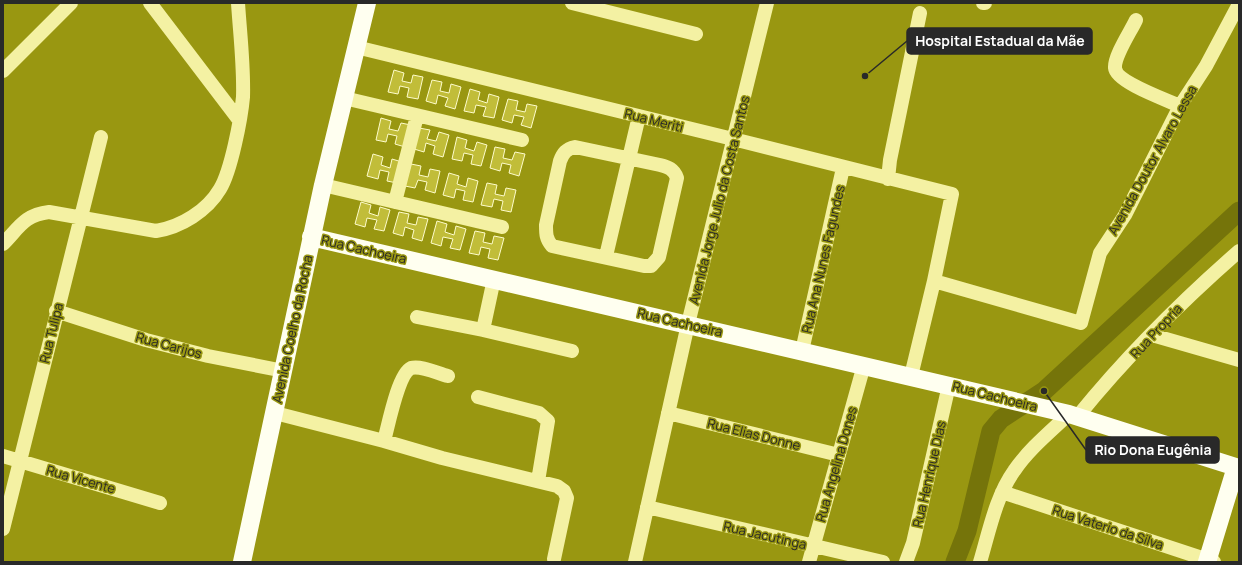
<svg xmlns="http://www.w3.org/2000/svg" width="1242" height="565" font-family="Manrope,sans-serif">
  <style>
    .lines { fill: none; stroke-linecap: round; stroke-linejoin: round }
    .river { stroke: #75740a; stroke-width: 19 }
    .building { fill: #c1bd39; stroke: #fefccb }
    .minor { stroke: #f4f1a3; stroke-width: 14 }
    .major { stroke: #fffff0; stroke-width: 18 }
    .labels { text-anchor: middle; stroke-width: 3; stroke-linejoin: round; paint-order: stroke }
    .street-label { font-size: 13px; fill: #292929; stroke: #999711 }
    .leader { fill: none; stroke: #292929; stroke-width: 1.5 }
    .callout-dot { fill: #292929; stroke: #999711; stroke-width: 1.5 }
    .callout { fill: #292929; stroke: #292929; stroke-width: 1.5 }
    .callout-label { font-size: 14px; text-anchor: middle; font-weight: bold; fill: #fff }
  </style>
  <rect width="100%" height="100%" fill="#999711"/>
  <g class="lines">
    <path class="river" d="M 955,562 L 967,531 L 991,431 L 1001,419 L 1044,391 L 1239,211"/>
  </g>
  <path class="building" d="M 394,70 L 404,73 L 402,81 L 411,83 L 413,75 L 423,77 L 418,99 L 407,97 L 409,88 L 400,86 L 398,94 L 388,92 Z
    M 432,80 L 442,82 L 440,91 L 449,93 L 451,84 L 461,87 L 455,109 L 445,106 L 448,98 L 438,95 L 436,104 L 426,101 Z
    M 470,89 L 480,92 L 478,100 L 487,103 L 489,94 L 499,97 L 494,118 L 483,116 L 486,107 L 476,105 L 474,113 L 464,111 Z
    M 508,99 L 518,101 L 516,110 L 525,112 L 527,104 L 537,106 L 531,128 L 521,125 L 524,117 L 514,115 L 512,123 L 502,120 Z
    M 381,118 L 391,121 L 389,129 L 398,131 L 401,123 L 411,125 L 405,147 L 395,144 L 397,136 L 388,134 L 386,142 L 376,140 Z
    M 419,128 L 430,130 L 427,139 L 436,141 L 439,132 L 449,135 L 443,157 L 433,154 L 435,146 L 426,143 L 424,152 L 414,149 Z
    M 457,137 L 467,140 L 465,148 L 474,151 L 477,142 L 487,145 L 481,166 L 471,164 L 473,155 L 464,153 L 462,161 L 452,159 Z
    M 495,147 L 505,149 L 503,158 L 512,160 L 515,152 L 525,154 L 519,176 L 509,173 L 511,165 L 502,163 L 500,171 L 490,168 Z
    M 373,154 L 383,157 L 381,165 L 390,168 L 392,159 L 402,162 L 397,183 L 387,181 L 389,172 L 380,170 L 378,179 L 367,176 Z
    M 411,164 L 421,166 L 419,175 L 428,177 L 430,169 L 440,171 L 435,193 L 425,190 L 427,182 L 418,180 L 415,188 L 405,186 Z
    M 449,173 L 459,176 L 457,184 L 466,187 L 468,178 L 478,181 L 473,202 L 463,200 L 465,191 L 456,189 L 454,198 L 443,195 Z
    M 487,183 L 497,185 L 495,194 L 504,196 L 506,188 L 516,190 L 511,212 L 501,210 L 503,201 L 494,199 L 492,207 L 481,205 Z
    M 361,202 L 371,205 L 369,213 L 378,216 L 380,207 L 390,210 L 384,231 L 374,229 L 377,220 L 367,218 L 365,227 L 355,224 Z
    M 399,212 L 409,214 L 407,223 L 416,225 L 418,217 L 428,219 L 422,241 L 412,238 L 414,230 L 405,227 L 403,236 L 393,233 Z
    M 437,221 L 447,224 L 445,232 L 454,235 L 456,226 L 466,229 L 460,250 L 450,248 L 453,239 L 443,237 L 441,246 L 431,243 Z
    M 475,231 L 485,233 L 483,242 L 492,244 L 494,236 L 504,238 L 498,260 L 488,258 L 490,249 L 481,247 L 479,255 L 469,253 Z"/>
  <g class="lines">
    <path class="minor" d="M 150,3 L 239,120
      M 572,3 L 696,34
      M 983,3 L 985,3
      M 1136,20 C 1131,31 1114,56 1115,68 C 1116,82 1167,100 1180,106
      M 356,47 L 733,139 L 952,194 L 934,281 L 911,376
      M 3,71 L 71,3
      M 344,98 L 522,140
      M 575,147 L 660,165 C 668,167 674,169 677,178 L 659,257 L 651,266 L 644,266 L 552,246 C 546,239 546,234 546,225 L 560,161 C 563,153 566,149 575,147 Z
      M 888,179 L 890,160 L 920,13
      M 323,185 L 502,227
      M 395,202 L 417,116
      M 3,244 C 19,228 24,215 49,212 L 156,231 C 181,227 207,211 220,189 C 231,171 241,119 243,97 C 244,66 240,34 238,3
      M 606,256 L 639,116
      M 494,279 L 483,330 L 572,351
      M 934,281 L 1081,323 L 1100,253 L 1125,215 L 1180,106 L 1206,66 L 1239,4
      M 56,311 L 146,340 L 208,356 L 284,371
      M 417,317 L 483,330
      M 1152,335 L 1239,360
      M 802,351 L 843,168
      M 478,397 L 539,413 L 548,421 L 538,481
      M 275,413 L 384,441 L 442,458 L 557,486 L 564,491 L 567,498 L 554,559
      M 668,413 L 839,455
      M 1078,416 C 1125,358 1183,300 1239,251
      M 384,441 C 388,427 398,374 411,368 C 421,365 439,374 448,376
      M 3,456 L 160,503
      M 1002,492 L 1214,562
      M 647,507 L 883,562
      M 3,529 L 101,137
      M 635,562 L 688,324 L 767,3
      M 809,562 L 864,365
      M 906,562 L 913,543 L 949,385
      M 980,562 C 989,532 996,496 1014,471 C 1029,449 1050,432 1069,414"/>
    <path class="major" d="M 311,237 L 1069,414 L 1239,468
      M 242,562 L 323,185 L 367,3
      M 1207,562 L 1236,467"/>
  </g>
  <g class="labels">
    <g class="street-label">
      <text transform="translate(654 120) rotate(14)" y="5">Rua Meriti</text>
      <text transform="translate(1152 160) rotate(-61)" y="5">Avenida Doutor Alvaro Lessa</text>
      <text transform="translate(719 200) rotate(-76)" y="5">Avenida Jorge Julio da Costa Santos</text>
      <text transform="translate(364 249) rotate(13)" y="5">Rua Cachoeira</text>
      <text transform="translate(823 259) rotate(-77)" y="5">Rua Ana Nunes Fagundes</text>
      <text transform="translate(680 322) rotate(13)" y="5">Rua Cachoeira</text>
      <text transform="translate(292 329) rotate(-78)" y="5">Avenida Coelho da Rocha</text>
      <text transform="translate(1156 331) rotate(-47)" y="5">Rua Propria</text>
      <text transform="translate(51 333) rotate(-76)" y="5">Rua Tulipa</text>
      <text transform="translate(169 345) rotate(15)" y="5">Rua Carijos</text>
      <text transform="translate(995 396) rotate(14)" y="5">Rua Cachoeira</text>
      <text transform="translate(754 434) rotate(14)" y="5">Rua Elias Donne</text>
      <text transform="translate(836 464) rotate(-74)" y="5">Rua Angelina Dones</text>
      <text transform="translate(929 474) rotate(-77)" y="5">Rua Henrique Dias</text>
      <text transform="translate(81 479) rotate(16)" y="5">Rua Vicente</text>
      <text transform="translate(1108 527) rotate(18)" y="5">Rua Vaterio da Silva</text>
      <text transform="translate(765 535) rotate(13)" y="5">Rua Jacutinga</text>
    </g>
  </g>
  <path class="leader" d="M865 76L907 41M1044 391L1086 450"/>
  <g class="callout-dot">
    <circle cx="865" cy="76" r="4"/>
    <circle cx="1044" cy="391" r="4"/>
  </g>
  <g class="callout">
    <rect x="907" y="28" width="185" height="26" rx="4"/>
    <rect x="1086" y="437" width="133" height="26" rx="4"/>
  </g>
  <g class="callout-label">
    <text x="1000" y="46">Hospital Estadual da Mãe</text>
    <text x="1153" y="455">Rio Dona Eugênia</text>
  </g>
  <rect width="1242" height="565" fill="none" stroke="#292929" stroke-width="8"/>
</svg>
